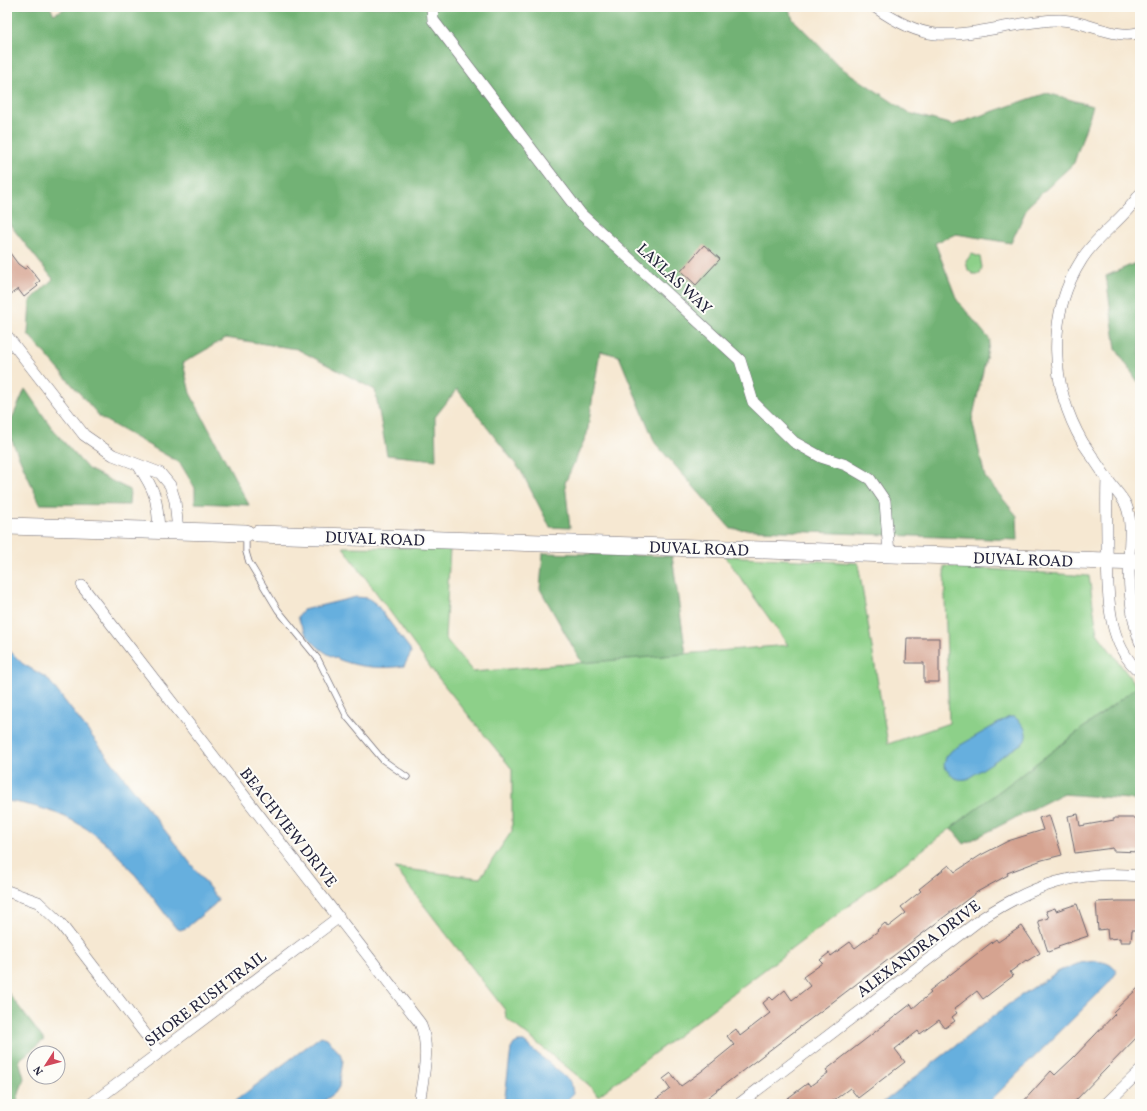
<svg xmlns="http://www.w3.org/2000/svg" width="1147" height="1111" font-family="Vollkorn,serif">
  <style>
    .green { fill: #8dd089; stroke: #587962 }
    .forest { fill: #72b275; stroke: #4a6a58 }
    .water { fill: #66afde; stroke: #44688c }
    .building { fill: #d5a390 }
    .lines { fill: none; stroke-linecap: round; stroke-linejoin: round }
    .lane-casing { stroke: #6c6770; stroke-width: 7 }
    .street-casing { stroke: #6c6770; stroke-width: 12 }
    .primary-casing { stroke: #6c6770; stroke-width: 18 }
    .lane { stroke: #fff; stroke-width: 5.5 }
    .street { stroke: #fff; stroke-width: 11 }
    .primary { stroke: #fff; stroke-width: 17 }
    .labels { text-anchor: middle; stroke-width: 4; stroke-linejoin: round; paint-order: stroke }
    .street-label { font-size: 16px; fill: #22223b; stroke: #fdfcf7 }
  </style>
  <rect width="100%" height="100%" fill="#fdfcf7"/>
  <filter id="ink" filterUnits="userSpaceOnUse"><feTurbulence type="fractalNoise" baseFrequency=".025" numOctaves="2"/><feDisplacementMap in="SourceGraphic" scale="8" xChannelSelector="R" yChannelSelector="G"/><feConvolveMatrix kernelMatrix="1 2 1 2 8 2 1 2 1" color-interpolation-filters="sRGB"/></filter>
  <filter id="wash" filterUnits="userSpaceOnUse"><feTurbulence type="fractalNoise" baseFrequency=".012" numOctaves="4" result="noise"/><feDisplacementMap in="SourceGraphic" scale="16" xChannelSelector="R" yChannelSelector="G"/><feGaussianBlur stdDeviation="0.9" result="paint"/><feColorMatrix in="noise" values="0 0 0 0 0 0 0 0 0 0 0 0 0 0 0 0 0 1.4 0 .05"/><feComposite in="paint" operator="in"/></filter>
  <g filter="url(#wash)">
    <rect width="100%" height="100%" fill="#f6e8d2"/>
    <path class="green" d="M 972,254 L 980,257 L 982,267 L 980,274 L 973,274 L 968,270 L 966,261 Z
      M 343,547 L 450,548 L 445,638 L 473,672 L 788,645 L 725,556 L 858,563 L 888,744 L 949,723 L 944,566 L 1089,576 L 1097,633 L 1137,687 L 598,1096 L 589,1085 L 506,1018 L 505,1010 L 395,868 L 480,878 L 512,831 L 512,769 L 436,675 Z"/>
    <path class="forest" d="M 7,7 L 50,7 L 54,14 L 68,7 L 788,7 L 793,19 L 840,67 L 909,113 L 953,125 L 1047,93 L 1093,106 L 1074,163 L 1028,206 L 1011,243 L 956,234 L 935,243 L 957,300 L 990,340 L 972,420 L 985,477 L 1017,516 L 1018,540 L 731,529 L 655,443 L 619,356 L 600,351 L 587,434 L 565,483 L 570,528 L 550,527 L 521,471 L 457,389 L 435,417 L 436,460 L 387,455 L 375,390 L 297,349 L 226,338 L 183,363 L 190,393 L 249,505 L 195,503 L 195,488 L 180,463 L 101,418 L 28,334 L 30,301 L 53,279 L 7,221 Z
      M 1140,261 L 1140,381 L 1138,382 L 1116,349 L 1106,276 Z
      M 25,389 L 54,431 L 88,469 L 130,490 L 129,505 L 40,504 L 7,430 Z
      M 543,553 L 672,556 L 686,654 L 582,663 L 540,589 Z
      M 1137,687 L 1140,691 L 1140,802 L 1129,799 L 1062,794 L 964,844 L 951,828 Z
      M 7,991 L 44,1040 L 19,1060 L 24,1078 L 16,1104 L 7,1104 Z"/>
    <path class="water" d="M 356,597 L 368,598 L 376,604 L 410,649 L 411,653 L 404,666 C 363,672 312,661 298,617 L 303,610 Z
      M 7,648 L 23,664 L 47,678 L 218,899 L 215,904 L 186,928 L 180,930 L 175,927 C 123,859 98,814 7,801 Z
      M 1009,717 L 1014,717 C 1022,722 1030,732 1024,742 L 967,779 C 955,781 950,776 944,765 L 946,757 L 952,750 Z
      M 1095,961 C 1105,962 1111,963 1117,972 L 1108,984 L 987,1104 L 881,1104 L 1014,1000 L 1059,971 L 1080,963 Z
      M 321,1036 L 327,1038 L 342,1056 L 343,1060 L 339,1087 L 335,1093 L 320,1104 L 231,1104 Z
      M 518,1042 L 524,1042 L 571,1082 L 573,1094 L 563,1104 L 504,1104 L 511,1049 L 514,1044 Z"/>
    <g id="blocks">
      <path class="building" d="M 704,245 L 720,259 L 696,285 L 681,271 Z
        M 7,249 L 18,264 L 25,269 L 28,266 L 40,281 L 36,284 L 38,286 L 24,297 L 18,289 L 7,297 Z
        M 907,638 L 939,638 L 939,682 L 924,682 L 924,663 L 906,663 Z
        M 1078,814 L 1080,826 L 1114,820 L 1114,818 L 1140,818 L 1140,852 L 1113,851 L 1113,848 L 1075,853 L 1068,816 Z
        M 1049,815 L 1062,855 L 1042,860 L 1007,873 L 1008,875 L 977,892 L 699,1104 L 650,1104 L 670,1089 L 663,1079 L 671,1073 L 681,1086 L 702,1071 L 734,1045 L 727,1036 L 736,1029 L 740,1036 L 770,1013 L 763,1003 L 770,997 L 773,1000 L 785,990 L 792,1000 L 810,986 L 803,977 L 823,963 L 820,960 L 829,953 L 831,956 L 850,942 L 855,948 L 878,931 L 877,930 L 885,923 L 888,927 L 906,913 L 901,907 L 921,891 L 919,889 L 949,865 L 955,872 L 981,855 L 1008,841 L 1043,830 L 1039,818 Z
        M 1118,901 L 1140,901 L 1140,930 L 1132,930 L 1131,942 L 1120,942 L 1120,938 L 1108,939 L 1107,929 L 1098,930 L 1096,902 Z
        M 1077,904 L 1088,936 L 1058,946 L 1059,948 L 1048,952 L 1038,921 L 1049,918 L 1046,911 L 1055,908 L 1056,911 Z
        M 1022,926 L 1040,953 L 1027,961 L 1026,960 L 1010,972 L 1013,976 L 983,999 L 977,991 L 954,1009 L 957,1013 L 952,1017 L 955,1021 L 945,1028 L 939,1020 L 920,1034 L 918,1031 L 895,1049 L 905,1062 L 858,1098 L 850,1088 L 829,1104 L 780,1104 L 808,1083 L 810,1086 L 828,1073 L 826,1070 L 911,1004 L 913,1008 L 931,993 L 929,991 L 996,939 L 998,942 Z
        M 1140,986 L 1140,1034 L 1072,1104 L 1021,1104 L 1051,1071 L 1055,1075 L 1073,1058 L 1115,1014 L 1113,1012 Z"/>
    </g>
  </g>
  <g filter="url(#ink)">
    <use href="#blocks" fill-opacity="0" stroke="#6c6770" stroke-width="1"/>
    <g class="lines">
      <defs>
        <path id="lane" d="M 246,535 L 246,552 L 249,562 L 278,610 L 318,659 L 347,717 L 383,760 L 407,777"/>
        <path id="street" d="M 432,7 L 433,20 L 581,214 L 740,360 L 753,402 L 794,442 L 821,457 L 846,465 L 870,479 L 885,501 L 889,554
          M 875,7 C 892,19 915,32 936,34 C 975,37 1020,20 1060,20 C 1084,20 1118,41 1140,32
          M 1140,194 C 1124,219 1098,234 1082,259 C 1046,315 1050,386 1083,443 C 1092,456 1101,470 1110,483 C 1115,490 1122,497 1126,505 C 1133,521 1129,545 1129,562 C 1129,589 1131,617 1140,642
          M 7,336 L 84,435 L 113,455 L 160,473 L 170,485 L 175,501 L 178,531
          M 138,465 C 156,492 157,498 159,530
          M 1107,479 C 1106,501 1107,522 1107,543 C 1108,585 1104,642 1140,672
          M 82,586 L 420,1023 C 431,1048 423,1077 419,1104
          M 7,891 L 38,902 L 60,923 L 159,1052
          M 91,1104 L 339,917
          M 739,1104 L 981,919 C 1032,885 1079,869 1140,876
          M 1106,1104 L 1140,1071"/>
        <path id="primary" d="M 7,526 L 246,533
          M 258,534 L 1140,562"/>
      </defs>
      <use href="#lane" class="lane-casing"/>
      <use href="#street" class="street-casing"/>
      <use href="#primary" class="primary-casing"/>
      <use href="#lane" class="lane"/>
      <use href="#street" class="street"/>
      <use href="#primary" class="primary"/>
    </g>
  </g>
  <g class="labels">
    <g class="street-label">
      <text transform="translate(675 278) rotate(43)" y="6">LAYLAS WAY</text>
      <text transform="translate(375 538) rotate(2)" y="6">DUVAL ROAD</text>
      <text transform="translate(699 548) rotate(2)" y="6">DUVAL ROAD</text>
      <text transform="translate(1023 559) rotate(2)" y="6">DUVAL ROAD</text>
      <text transform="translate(289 827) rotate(52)" y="6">BEACHVIEW DRIVE</text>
      <text transform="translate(918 948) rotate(-37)" y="6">ALEXANDRA DRIVE</text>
      <text transform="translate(205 998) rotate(-37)" y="6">SHORE RUSH TRAIL</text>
    </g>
  </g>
  <rect width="1147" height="1111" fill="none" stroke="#fdfcf7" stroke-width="24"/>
  <g transform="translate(46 1065) rotate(234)"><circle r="19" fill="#fdfcf7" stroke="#a5a5ac"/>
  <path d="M0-3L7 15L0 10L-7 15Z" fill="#d1495b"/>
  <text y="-6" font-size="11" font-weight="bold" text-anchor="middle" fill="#22223b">N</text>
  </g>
</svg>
